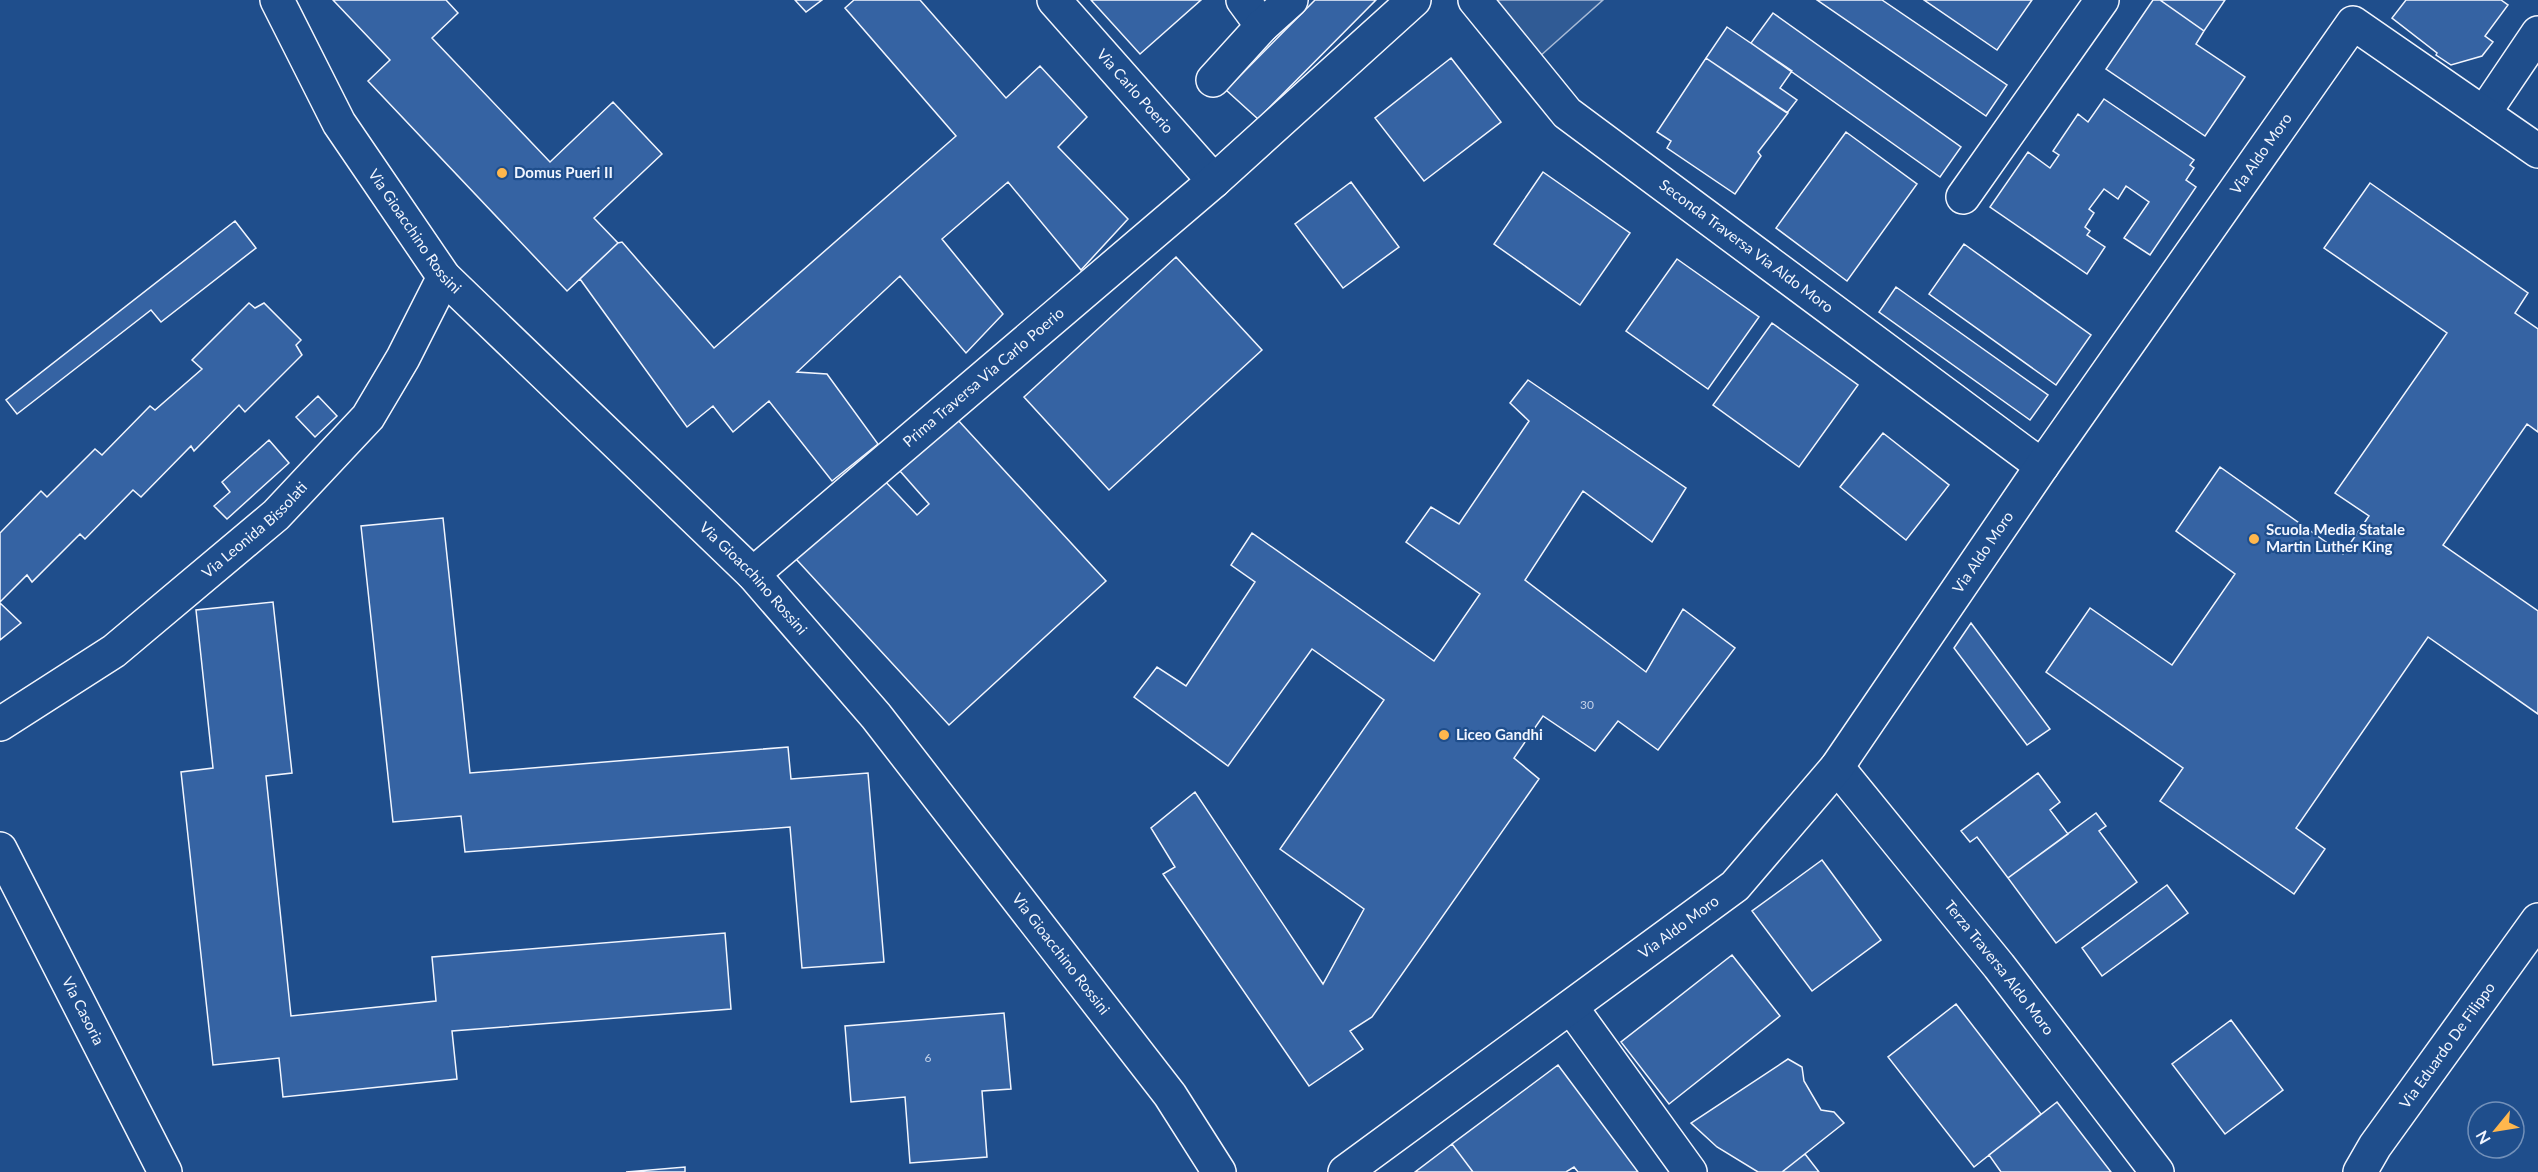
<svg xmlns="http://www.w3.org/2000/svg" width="2538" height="1172" font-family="Lato,sans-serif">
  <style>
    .built { fill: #305b95; stroke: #a8bbd7; stroke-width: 1.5 }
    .building { fill: #3563a3; stroke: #f2f6ff; stroke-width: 1.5 }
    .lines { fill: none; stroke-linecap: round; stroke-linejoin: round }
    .minor-casing { stroke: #f2f6ff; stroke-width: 36 }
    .minor { stroke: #1f4e8c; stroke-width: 33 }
    .poi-dot { fill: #ffb74d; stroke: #1f4e8c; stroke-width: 2 }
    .labels { text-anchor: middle; stroke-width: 4.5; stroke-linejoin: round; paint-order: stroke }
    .number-label { font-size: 12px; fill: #c3d1e8 }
    .street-label { font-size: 15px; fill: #f2f6ff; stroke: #1f4e8c }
    .poi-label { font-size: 15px; font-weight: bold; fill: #f2f6ff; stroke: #1f4e8c; text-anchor: start }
  </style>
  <rect width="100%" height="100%" fill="#1f4e8c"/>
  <path class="built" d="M 1484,0 L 1603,0 L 1539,57 Z"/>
  <path class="building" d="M 333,0 L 446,0 L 458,13 L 432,38 L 550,162 L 613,102 L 662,154 L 594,218 L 618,243 L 567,291 L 368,81 L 390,60 Z
    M 795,0 L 822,0 L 806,12 Z
    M 854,0 L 920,0 L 1006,98 L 1040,66 L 1087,117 L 1058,147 L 1128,219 L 1081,270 L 1008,182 L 942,239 L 1003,314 L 966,353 L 900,276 L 797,372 L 827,374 L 878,444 L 832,481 L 769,401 L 733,432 L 713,406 L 687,427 L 580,279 L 618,243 L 622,242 L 714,348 L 956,136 L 845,8 Z
    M 1091,0 L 1201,0 L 1140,54 Z
    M 1315,0 L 1376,0 L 1258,119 L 1226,90 Z
    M 1817,0 L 1882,0 L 2007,85 L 1986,116 Z
    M 1924,0 L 2032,0 L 1997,50 Z
    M 2153,0 L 2160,0 L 2204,31 L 2196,44 L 2245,77 L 2205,136 L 2106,69 Z
    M 2160,0 L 2225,0 L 2204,31 Z
    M 2406,0 L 2501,0 L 2508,5 L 2485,36 L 2493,42 L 2482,56 L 2451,65 L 2436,55 L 2437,53 L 2392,18 Z
    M 1773,13 L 1961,147 L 1940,177 L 1751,43 Z
    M 1727,27 L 1792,71 L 1780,88 L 1797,100 L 1787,113 L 1706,58 Z
    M 1451,58 L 1501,122 L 1424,181 L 1375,118 Z
    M 1706,58 L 1788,113 L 1758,152 L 1761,156 L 1735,194 L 1667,148 L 1671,141 L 1657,132 Z
    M 2104,99 L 2194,160 L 2190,165 L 2194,168 L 2186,180 L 2196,187 L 2150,255 L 2124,238 L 2149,202 L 2126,186 L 2118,199 L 2104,189 L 2089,209 L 2094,213 L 2085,227 L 2090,231 L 2087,235 L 2105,247 L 2087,274 L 1990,207 L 2028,152 L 2050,168 L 2059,155 L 2053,151 L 2078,114 L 2088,122 Z
    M 1846,132 L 1917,184 L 1847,281 L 1776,228 Z
    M 1543,172 L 1630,233 L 1580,305 L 1494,244 Z
    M 1351,182 L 1399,247 L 1343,288 L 1295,224 Z
    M 2370,183 L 2528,293 L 2515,313 L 2538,329 L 2538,432 L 2527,424 L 2443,545 L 2538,611 L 2538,714 L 2428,637 L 2296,828 L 2325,849 L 2294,894 L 2160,801 L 2183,768 L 2046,672 L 2090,608 L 2172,665 L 2235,574 L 2176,531 L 2220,467 L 2343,554 L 2369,516 L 2335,493 L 2447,333 L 2324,248 Z
    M 235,221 L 256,248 L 161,322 L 151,310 L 17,414 L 6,400 Z
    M 1964,244 L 2091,335 L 2056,385 L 1929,294 Z
    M 1176,257 L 1262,350 L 1109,490 L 1024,397 Z
    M 1677,259 L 1759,317 L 1708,389 L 1626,331 Z
    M 1896,287 L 2048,395 L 2030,420 L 1879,312 Z
    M 249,303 L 255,308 L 264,303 L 301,340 L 296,345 L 302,355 L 245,412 L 239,405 L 194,451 L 191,446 L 141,497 L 133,490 L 85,539 L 80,534 L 32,582 L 27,575 L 0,602 L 0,533 L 41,491 L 47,497 L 95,449 L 102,455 L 150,406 L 155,410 L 202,369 L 192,360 Z
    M 1772,323 L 1858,385 L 1799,467 L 1713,405 Z
    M 1528,380 L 1686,488 L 1652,542 L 1583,491 L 1525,580 L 1646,672 L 1683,609 L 1735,648 L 1658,750 L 1618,721 L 1595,751 L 1543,716 L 1514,758 L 1539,779 L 1372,1017 L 1350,1031 L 1363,1049 L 1309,1086 L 1163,874 L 1175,867 L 1151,828 L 1195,792 L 1323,984 L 1364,909 L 1280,849 L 1384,700 L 1312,649 L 1228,766 L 1134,697 L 1157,667 L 1186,686 L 1255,582 L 1231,565 L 1252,533 L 1434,661 L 1480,594 L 1406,542 L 1431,507 L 1459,524 L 1529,421 L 1510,403 Z
    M 318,396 L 337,416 L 315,437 L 296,417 Z
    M 957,419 L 1106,581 L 949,725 L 796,559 L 883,479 L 917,515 L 929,504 L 900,471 Z
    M 1883,433 L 1949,485 L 1906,540 L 1840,487 Z
    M 269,440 L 289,463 L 227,519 L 214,506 L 230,492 L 222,482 Z
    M 443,518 L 470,773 L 788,747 L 791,779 L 868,773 L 884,962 L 802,968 L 790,827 L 465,852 L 461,816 L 393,822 L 361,526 Z
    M 273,602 L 292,773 L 266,776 L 291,1016 L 436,1001 L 432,957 L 725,933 L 731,1009 L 452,1031 L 457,1079 L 283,1097 L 279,1058 L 213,1065 L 181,772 L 213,768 L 196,610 Z
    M 0,603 L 21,623 L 0,640 Z
    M 1971,623 L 2050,729 L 2027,745 L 1954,648 Z
    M 2038,773 L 2060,802 L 2050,810 L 2068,834 L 2008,878 L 1977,837 L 1970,842 L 1961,831 Z
    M 2096,813 L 2106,826 L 2099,831 L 2137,882 L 2056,943 L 2008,878 Z
    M 1822,860 L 1881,940 L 1812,991 L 1752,911 Z
    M 2167,885 L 2188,913 L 2102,976 L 2082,948 Z
    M 1732,955 L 1780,1016 L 1669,1104 L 1621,1042 Z
    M 1956,1004 L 2041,1114 L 1974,1167 L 1888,1057 Z
    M 1004,1013 L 1011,1089 L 982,1091 L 987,1157 L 910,1163 L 905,1097 L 851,1102 L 845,1026 Z
    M 2231,1020 L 2283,1090 L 2225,1134 L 2172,1064 Z
    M 1788,1059 L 1802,1067 L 1804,1081 L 1821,1110 L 1834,1112 L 1844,1123 L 1782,1172 L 1758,1172 L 1717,1147 L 1691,1123 Z
    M 1558,1065 L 1638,1172 L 1578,1172 L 1574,1167 L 1566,1172 L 1473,1172 L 1452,1144 Z
    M 2057,1102 L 2111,1172 L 2001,1172 L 1989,1155 Z
    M 1452,1144 L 1473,1172 L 1415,1172 Z
    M 1805,1154 L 1819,1172 L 1782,1172 Z
    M 685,1167 L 685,1172 L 626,1172 Z"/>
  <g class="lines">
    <defs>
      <g id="minor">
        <path id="s1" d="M 277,0 L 339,123 L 444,277 L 753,574 L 876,716 L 1170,1095 L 1219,1172"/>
        <path id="s2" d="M 1054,0 L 1214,181"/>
        <path d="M 1243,0 L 1262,26"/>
        <path id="s3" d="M 1475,0 L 1567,113 L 2042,466"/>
        <path d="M 1213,80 L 1262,26 L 1291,0"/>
        <path d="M 2484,113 L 2538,33"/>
        <path d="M 1963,197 L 2102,0"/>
        <path id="s4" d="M 753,574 L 1214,181 L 1414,0"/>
        <path id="s5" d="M 0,724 L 114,651 L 276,515 L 368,417 L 403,358 L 444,277"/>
        <path id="s6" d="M 1837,767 L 1999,966 L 2157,1172"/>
        <path id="s7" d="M 0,849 L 165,1172"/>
        <path d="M 1571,1007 L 1690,1172"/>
        <path id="s8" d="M 1345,1172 L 1735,886 L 1837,767 L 2042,466 L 2353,23 L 2538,151"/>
        <path id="s9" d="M 2360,1172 L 2375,1146 L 2538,920"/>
      </g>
    </defs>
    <use href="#minor" class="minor-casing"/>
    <use href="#minor" class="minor"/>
  </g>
  <g class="poi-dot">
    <circle cx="502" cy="173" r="6"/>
    <circle cx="2254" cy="539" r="6"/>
    <circle cx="1444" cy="735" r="6"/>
  </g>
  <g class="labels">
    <g class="number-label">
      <text x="1587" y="709">30</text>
      <text x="928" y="1062">6</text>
    </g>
    <g class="street-label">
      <text dy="5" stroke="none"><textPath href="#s2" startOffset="122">Via Carlo Poerio</textPath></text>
      <text dy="5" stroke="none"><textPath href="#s8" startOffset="1386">Via Aldo Moro</textPath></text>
      <text dy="5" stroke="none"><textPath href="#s1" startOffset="270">Via Gioacchino Rossini</textPath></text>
      <text dy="5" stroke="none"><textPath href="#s3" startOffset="369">Seconda Traversa Via Aldo Moro</textPath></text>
      <text dy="5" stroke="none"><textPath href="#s4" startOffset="303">Prima Traversa Via Carlo Poerio</textPath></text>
      <text dy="5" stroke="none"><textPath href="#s5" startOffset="321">Via Leonida Bissolati</textPath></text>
      <text dy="5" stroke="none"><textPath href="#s8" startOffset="900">Via Aldo Moro</textPath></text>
      <text dy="5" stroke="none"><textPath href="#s1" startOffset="756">Via Gioacchino Rossini</textPath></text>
      <text dy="5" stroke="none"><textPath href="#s8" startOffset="414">Via Aldo Moro</textPath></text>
      <text dy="5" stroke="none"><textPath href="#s1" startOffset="1242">Via Gioacchino Rossini</textPath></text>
      <text dy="5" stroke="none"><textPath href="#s6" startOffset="258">Terza Traversa Aldo Moro</textPath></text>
      <text dy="5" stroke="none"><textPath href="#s7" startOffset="182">Via Casoria</textPath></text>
      <text dy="5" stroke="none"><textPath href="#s9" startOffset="154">Via Eduardo De Filippo</textPath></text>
    </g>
    <g class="poi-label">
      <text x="514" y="178">Domus Pueri II</text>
      <text x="2266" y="535">Scuola Media Statale<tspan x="2266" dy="17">Martin Luther King</tspan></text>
      <text x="1456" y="740">Liceo Gandhi</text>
    </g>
  </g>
  <g transform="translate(2496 1130) rotate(240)"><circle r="28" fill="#1f4e8c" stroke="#7391ba" stroke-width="1.5"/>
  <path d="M0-4.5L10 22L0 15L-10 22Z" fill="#ffb74d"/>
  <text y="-9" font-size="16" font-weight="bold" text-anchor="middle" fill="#f2f6ff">N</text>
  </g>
</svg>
